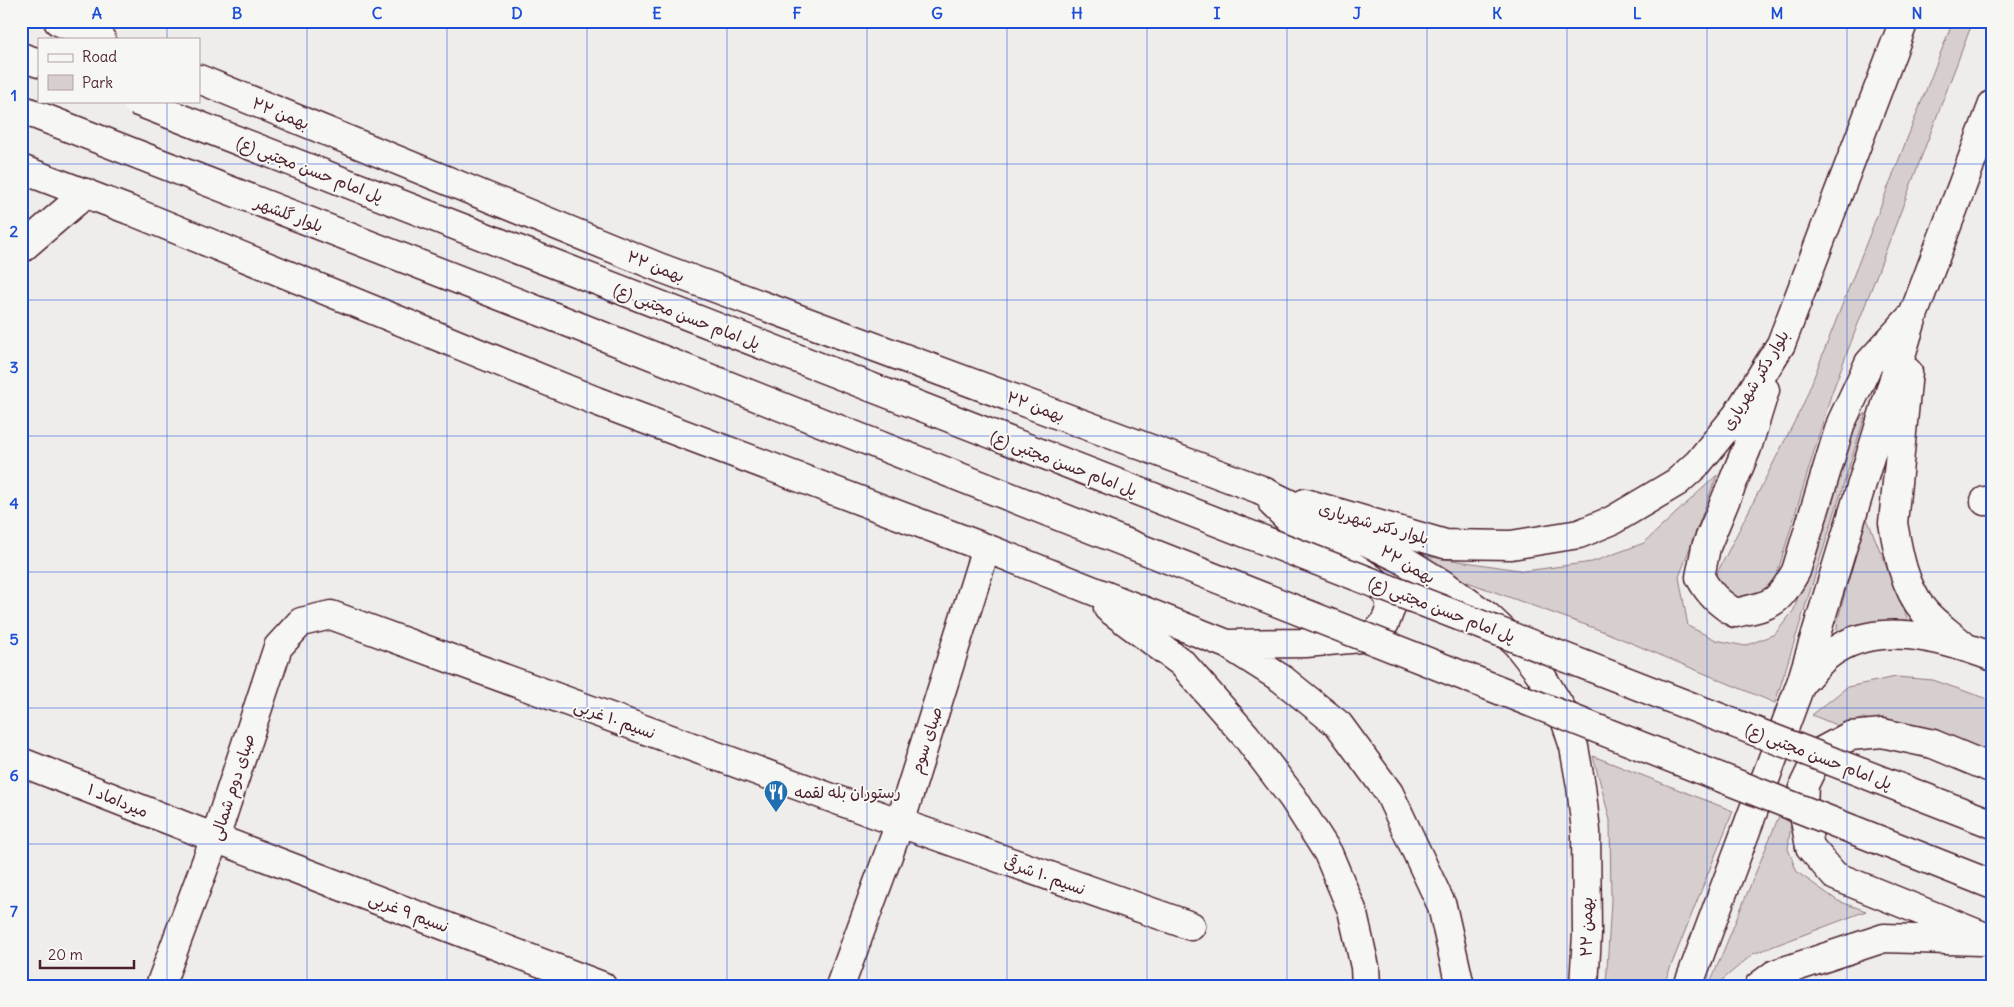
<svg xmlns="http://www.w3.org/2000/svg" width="2014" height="1007" font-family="Delius,'Playpen Sans Arabic',sans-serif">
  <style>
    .green { fill: #d7cfce; stroke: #90777c }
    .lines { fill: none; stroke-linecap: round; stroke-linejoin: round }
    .minor-casing { stroke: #4a1f2b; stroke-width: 31 }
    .major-casing { stroke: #4a1f2b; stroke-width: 31 }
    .highway-casing { stroke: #4a1f2b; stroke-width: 31 }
    .minor { stroke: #f6f6f2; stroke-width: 28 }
    .major { stroke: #f6f6f2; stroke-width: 28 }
    .highway { stroke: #f6f6f2; stroke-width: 28 }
    .major-bridge-casing { stroke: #4a1f2b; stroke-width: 31; stroke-linecap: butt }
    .major-bridge { stroke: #f6f6f2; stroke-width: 28 }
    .grid { fill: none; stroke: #1d4ed8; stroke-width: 1; stroke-opacity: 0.55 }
    .labels { text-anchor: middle; stroke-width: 4; stroke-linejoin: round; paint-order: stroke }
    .street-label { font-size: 16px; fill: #4a1f2b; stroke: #f6f6f2 }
    .poi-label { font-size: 16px; fill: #4a1f2b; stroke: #f6f6f2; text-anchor: start }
    .neatline { fill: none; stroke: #1d4ed8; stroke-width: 2 }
    .grid-label { font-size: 16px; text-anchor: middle; font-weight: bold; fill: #1d4ed8 }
  </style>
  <rect width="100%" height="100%" fill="#efedea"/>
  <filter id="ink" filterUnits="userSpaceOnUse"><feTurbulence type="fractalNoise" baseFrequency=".02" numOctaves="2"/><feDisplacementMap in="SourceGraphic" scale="10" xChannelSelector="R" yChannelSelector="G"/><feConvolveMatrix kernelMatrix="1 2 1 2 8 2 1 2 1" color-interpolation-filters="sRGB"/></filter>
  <g filter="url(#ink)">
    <path class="green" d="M 1953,21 L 1973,21 L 1831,395 L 1777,574 L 1767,596 L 1740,603 L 1718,586 L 1716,575 L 1803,405 Z
      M 1866,413 L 1775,703 L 1605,632 L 1437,571 L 1426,556 L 1525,571 L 1592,562 L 1644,543 L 1717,475 L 1679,577 L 1688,626 L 1716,640 L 1745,646 L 1775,634 L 1794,610 L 1849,430 Z
      M 1866,516 L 1910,625 L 1835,644 L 1838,619 Z
      M 1896,677 L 1933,680 L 1993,701 L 1993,763 L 1917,733 L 1863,718 L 1843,728 L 1812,715 L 1847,687 Z
      M 1593,756 L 1733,811 L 1663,986 L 1606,986 L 1611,901 L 1610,820 Z
      M 1779,816 L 1791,823 L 1788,849 L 1797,872 L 1838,901 L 1866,911 L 1753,954 L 1715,986 L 1709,986 Z"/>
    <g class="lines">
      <defs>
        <path id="minor" d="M 21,249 L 86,193
          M 1985,501 L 1993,501
          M 21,762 L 215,838 L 602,986
          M 160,986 L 215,838 L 278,647 L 301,622 L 331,615 L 900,823 L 1191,926
          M 840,986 L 900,823 L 986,548"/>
        <path id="major" d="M 21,57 L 39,63
          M 21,109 L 557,318
          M 1908,372 L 1893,523 C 1898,552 1904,587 1924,611 C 1935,624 1952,635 1965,647
          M 1765,390 L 1747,448 L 1706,547 L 1700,577 C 1709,594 1719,603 1735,613 C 1772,605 1777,605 1796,571 L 1841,423 L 1869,363 L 1909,319
          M 1305,503 L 1445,544 L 1511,545 L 1579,534 L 1613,520 L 1677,482 L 1698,463 L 1737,415 L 1781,344 L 1904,21
          M 1803,681 C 1811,673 1818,663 1827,656 C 1874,618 1942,638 1993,657
          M 1993,769 L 1933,744 L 1882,733 L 1850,736 L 1820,752 L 1804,785 L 1803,809 L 1810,847 L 1835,876 L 1993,940
          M 1688,986 L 1801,683 L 1914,313 L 1993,104
          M 1759,986 L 1775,974 L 1884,938 L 1980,941"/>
        <path id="highway" d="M 58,21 L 101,39
          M 199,79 L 661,268 L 1259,489 L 1402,559 L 1447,587 L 1487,616 L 1517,644 L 1539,672 L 1562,710 L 1574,747 L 1581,786 L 1586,831 L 1587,934 L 1584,986
          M 21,169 L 129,210 L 596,401 L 986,548 L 1227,644 L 1282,679 L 1339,725 L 1389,793 L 1442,906 L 1460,986
          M 1108,608 L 1182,663 L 1246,736 L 1293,798 L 1328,853 L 1352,910 L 1365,967 L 1366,986
          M 1227,644 L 1306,643 L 1361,638 L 1376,633 L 1385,623 L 1391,607 L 1388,595 L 1375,581 L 1301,531 L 1273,504"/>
      </defs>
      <use href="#minor" class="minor-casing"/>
      <use href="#major" class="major-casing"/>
      <use href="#highway" class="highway-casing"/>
      <use href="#minor" class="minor"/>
      <use href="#major" class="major"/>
      <use href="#highway" class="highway"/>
      <defs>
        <path id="major-bridge" d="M 136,101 L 1993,824
          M 557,318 L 1993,885"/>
      </defs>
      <use href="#major-bridge" class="major-bridge-casing"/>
      <use href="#major-bridge" class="major-bridge"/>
    </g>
  </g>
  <path class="grid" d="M 167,21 L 167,39M 307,21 L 307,986M 447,21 L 447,986M 587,21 L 587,986M 727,21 L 727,986M 867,21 L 867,986M 1007,21 L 1007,986M 1147,21 L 1147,986M 1287,21 L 1287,986M 1427,21 L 1427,986M 1567,21 L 1567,986M 1707,21 L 1707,986M 1847,21 L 1847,986M 167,101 L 167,986M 21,164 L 1993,164M 21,300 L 1993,300M 21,436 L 1993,436M 21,572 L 1993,572M 21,708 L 1993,708M 21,844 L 1993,844"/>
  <defs>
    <symbol id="restaurant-pin" viewBox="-11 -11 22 30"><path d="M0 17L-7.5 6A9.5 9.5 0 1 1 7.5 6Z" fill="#1f6fb2" stroke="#f6f6f2"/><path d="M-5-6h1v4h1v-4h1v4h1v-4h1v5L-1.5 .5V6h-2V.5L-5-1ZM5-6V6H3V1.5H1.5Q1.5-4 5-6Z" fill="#fff"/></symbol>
  </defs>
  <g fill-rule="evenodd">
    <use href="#restaurant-pin" x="762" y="778" width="28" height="38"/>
  </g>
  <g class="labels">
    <g class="street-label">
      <text transform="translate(281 113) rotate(22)" y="6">۲۲ بهمن</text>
      <text transform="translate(310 169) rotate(21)" y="6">پل امام حسن مجتبی (ع)</text>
      <text transform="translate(289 214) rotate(21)" y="6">بلوار گلشهر</text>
      <text transform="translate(656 266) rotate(21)" y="6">۲۲ بهمن</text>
      <text transform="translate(687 316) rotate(21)" y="6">پل امام حسن مجتبی (ع)</text>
      <text transform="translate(1755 380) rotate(-59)" y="6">بلوار دکتر شهریاری</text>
      <text transform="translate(1036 406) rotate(20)" y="6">۲۲ بهمن</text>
      <text transform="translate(1064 463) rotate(21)" y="6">پل امام حسن مجتبی (ع)</text>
      <text transform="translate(1374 523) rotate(16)" y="6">بلوار دکتر شهریاری</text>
      <text transform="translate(1408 564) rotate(30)" y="6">۲۲ بهمن</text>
      <text transform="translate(1442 609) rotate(21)" y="6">پل امام حسن مجتبی (ع)</text>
      <text transform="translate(615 719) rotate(20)" y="6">نسیم ۱۰ غربی</text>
      <text transform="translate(926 740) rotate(-72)" y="6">صبای سوم</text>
      <text transform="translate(1819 756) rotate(21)" y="6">پل امام حسن مجتبی (ع)</text>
      <text transform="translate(232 787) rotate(-72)" y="6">صبای دوم شمالی</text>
      <text transform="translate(118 800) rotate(22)" y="6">میرداماد ۱</text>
      <text transform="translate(1045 875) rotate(20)" y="6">نسیم ۱۰ شرقی</text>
      <text transform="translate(409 912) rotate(21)" y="6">نسیم ۹ غربی</text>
      <text transform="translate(1586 927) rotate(-89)" y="6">۲۲ بهمن</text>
    </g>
    <g class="poi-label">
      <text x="794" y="798">رستوران بله لقمه</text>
    </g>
  </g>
  <rect width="2014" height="1007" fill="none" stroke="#f6f6f2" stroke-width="55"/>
  <rect x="38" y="38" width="162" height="65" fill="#f6f6f2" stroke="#b1a0a2"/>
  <rect x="48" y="54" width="25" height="8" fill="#f6f6f2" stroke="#b1a0a2"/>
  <text x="82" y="62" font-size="15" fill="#4a1f2b">Road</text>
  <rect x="48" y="75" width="25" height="15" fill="#d7cfce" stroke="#b1a0a2"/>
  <text x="82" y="88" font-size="15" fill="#4a1f2b">Park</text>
  <path d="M40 960v8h94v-8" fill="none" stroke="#4a1f2b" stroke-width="2.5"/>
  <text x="48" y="960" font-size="15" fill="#4a1f2b" stroke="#f6f6f2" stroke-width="4" paint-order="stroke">20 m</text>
  <rect x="28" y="28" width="1958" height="952" class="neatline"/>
  <g class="grid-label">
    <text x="97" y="19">A</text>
    <text x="237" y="19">B</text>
    <text x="377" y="19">C</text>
    <text x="517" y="19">D</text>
    <text x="657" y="19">E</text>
    <text x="797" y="19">F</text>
    <text x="937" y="19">G</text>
    <text x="1077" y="19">H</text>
    <text x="1217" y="19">I</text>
    <text x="1357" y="19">J</text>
    <text x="1497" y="19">K</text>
    <text x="1637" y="19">L</text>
    <text x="1777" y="19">M</text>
    <text x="1917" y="19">N</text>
    <text x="14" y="101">1</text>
    <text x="14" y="237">2</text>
    <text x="14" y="373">3</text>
    <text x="14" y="509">4</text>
    <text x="14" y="645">5</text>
    <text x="14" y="781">6</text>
    <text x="14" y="917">7</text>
  </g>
</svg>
